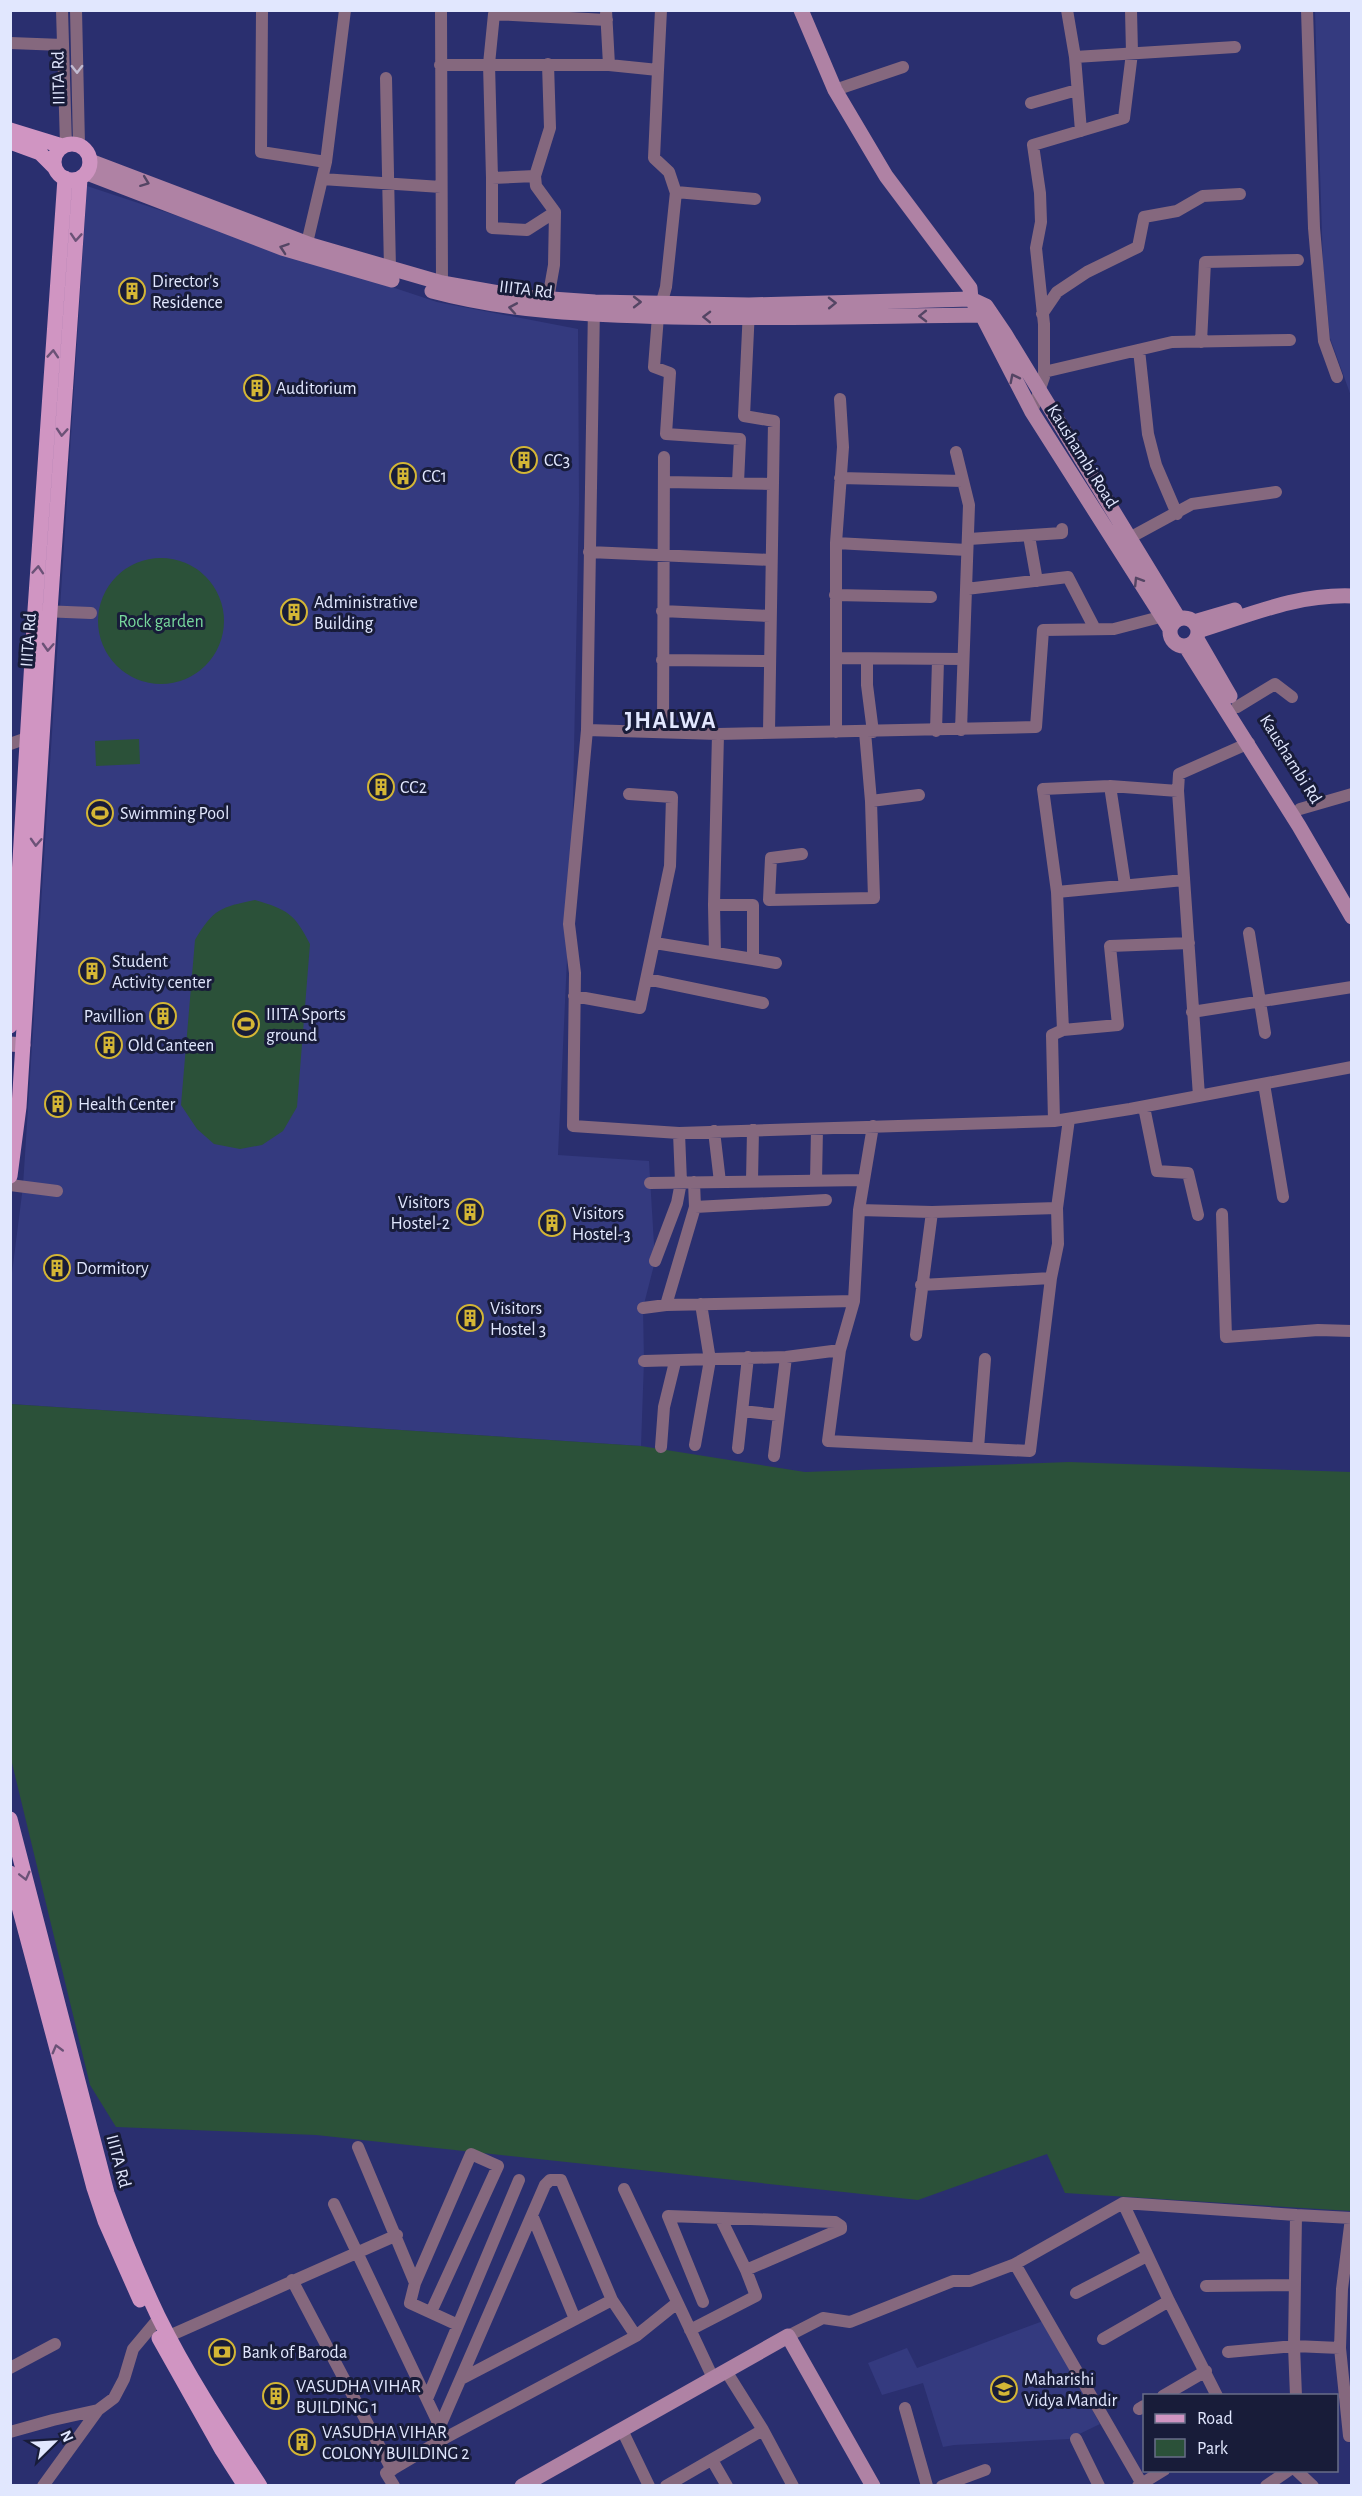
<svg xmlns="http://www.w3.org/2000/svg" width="1362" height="2496" font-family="'Alegreya Sans',sans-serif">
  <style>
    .built { fill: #343a7f }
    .green { fill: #2b5139 }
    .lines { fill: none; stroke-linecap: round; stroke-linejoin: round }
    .street { stroke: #85687e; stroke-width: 12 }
    .secondary { stroke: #af82a4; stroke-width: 15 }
    .primary { stroke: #d095c2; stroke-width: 15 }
    .oneway { stroke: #c1bbd1 }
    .oneway2 { stroke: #544564 }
    .oneway3 { stroke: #6b5277 }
    .labels { text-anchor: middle; stroke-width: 6; stroke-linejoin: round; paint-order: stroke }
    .street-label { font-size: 18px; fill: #e1e7fe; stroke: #181c39 }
    .poi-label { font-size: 18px; fill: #e1e7fe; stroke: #181c39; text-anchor: start }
    .park-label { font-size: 18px; fill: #76d69b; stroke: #181c39 }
    .district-label { font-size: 24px; font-weight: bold; letter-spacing: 1.5px; fill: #e1e7fe; stroke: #181c39 }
  </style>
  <rect width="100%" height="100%" fill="#2a2f6f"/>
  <path class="built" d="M 1315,11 L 1351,11 L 1351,396 L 1330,338 L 1323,266 Z
    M 87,186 L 437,302 L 578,329 L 579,503 L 572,850 L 558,1155 L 649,1161 L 655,1261 L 643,1308 L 644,1361 L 641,1446 L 11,1404 L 11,1281 L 23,1186 Z
    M 1043,2321 L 1100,2424 L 1069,2439 L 954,2445 L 943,2447 L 923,2383 L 882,2395 L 868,2363 L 907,2348 L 917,2368 Z"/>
  <path class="green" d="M98 621a63 63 0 1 1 126 0a63 63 0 1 1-126 0Z
    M 139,739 L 140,764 L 96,766 L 95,741 Z
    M 255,900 C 288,910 294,913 310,944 L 297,1107 L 283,1131 L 262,1145 L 240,1149 L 214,1144 L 197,1129 L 181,1105 L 195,940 C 213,909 221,907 255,900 Z
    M 10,1404 L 641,1446 L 805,1472 L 1069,1462 L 1351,1472 L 1351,2211 L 1065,2193 L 1047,2154 L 918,2200 L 316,2135 L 116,2127 L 90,2085 L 11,1759 Z"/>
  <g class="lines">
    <path class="street" d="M 62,10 L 66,145
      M 76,10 L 79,145
      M 262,10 L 261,152 L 326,162
      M 441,10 L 442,283
      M 606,10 L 609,65
      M 1067,10 L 1075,57 L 1081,131
      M 1307,10 L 1314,228 L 1324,341 L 1337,377
      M 10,43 L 63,45
      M 1075,57 L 1235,47
      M 440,65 L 609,65 L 658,70 L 654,158 L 669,172 L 676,193
      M 658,70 L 661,10
      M 386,78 L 390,269
      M 835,90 L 903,67
      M 1031,103 L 1077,90
      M 535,176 L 492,178 L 492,228 L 527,230 L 555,212
      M 492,178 L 489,64 L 494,14 L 607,20
      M 322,179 L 441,187
      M 307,243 L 326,162 L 345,10
      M 548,299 L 554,265 L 555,212 L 536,186 L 535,176 L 550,128 L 548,64
      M 594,306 L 587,730 L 569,924 L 575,973 L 573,1126 L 679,1133 L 1054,1121 L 1130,1109 L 1352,1067
      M 749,309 L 744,416 L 774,421 L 769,732
      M 1042,314 L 1057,292 L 1087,272 L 1138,247 L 1144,217 L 1177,211 L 1203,196 L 1240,194
      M 1201,342 L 1205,262 L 1298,260
      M 1139,350 L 1148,434 L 1156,465 L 1177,514
      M 1044,372 L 1172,342 L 1290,340
      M 1032,412 L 1044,377 L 1044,324 L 1036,248 L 1041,222 L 1040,193 L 1033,145 L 1124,118 L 1132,53 L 1131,10
      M 956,452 L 969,505 L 961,730
      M 840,478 L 963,481
      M 664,482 L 772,484
      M 738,483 L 740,439 L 666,434 L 670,373 L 654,367 L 658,316 L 666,287 L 676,192 L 755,199
      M 968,533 L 969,539 L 1062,533 L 1062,529
      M 1029,536 L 1037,581
      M 1122,542 L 1192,504 L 1276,492
      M 836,543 L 967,550
      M 589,552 L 771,560
      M 966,589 L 1068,577 L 1095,629
      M 835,595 L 931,597
      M 42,611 L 91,613
      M 662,611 L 770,616
      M 836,658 L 963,659
      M 867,659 L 867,685 L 873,732
      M 662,660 L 769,661
      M 1237,707 L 1275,684 L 1292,697
      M 587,730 L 718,734 L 1036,727 L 1043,630 L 1114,629 L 1160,617
      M 663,731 L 664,457
      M 936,731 L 938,660
      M 836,732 L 836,543 L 843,447 L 840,399
      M 718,734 L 714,905 L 753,905 L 753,959 L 776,963
      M 10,744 L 27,738
      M 1110,786 L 1125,885
      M 871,801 L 919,795
      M 1300,809 L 1352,794
      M 802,854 L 771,858 L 769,900 L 874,898 L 871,801 L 865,732
      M 1057,892 L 1184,880
      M 714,905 L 715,953
      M 1249,933 L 1265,1033
      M 655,943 L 753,959
      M 647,979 L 763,1003
      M 574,996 L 640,1008 L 670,866 L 672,797 L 629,794
      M 1192,1012 L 1352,987
      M 1063,1030 L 1118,1025 L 1110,946 L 1189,943
      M 1264,1084 L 1283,1197
      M 1199,1096 L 1178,791 L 1179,774 L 1249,743
      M 1144,1107 L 1157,1171 L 1188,1173 L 1198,1215
      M 1054,1121 L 1052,1035 L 1063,1030 L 1057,892 L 1043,789 L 1110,786 L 1178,791
      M 873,1126 L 859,1210 L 854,1301 L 840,1350 L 828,1441 L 1030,1451 L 1051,1278 L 1058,1244 L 1057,1208 L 1069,1119
      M 714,1131 L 720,1182
      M 752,1180 L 753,1130
      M 816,1180 L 817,1129
      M 694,1182 L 695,1207
      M 650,1183 L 864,1180
      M 10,1185 L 57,1191
      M 859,1210 L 932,1212 L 1057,1208
      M 1222,1214 L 1226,1337 L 1318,1330 L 1352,1331
      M 655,1261 L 677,1203 L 681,1182 L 679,1133
      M 921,1285 L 1051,1278
      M 666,1305 L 695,1207 L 826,1200
      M 643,1308 L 666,1305 L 854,1301
      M 916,1335 L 932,1212
      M 644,1361 L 786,1357 L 840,1350
      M 742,1411 L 779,1415
      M 695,1445 L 710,1360 L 701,1304
      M 661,1447 L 664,1407 L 675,1362
      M 738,1448 L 748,1357
      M 978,1448 L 985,1359
      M 774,1456 L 786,1357
      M 358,2147 L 415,2283
      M 624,2189 L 713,2378
      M 1123,2203 L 1169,2301 L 1217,2396
      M 334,2204 L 441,2429
      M 532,2215 L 575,2319
      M 1296,2215 L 1351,2218 L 1342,2289 L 1340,2348 L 1349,2436
      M 1015,2264 L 1142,2484
      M 292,2280 L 392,2470
      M 1206,2286 L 1295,2285
      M 1076,2293 L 1147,2256
      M 703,2302 L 668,2216 L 835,2222 L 841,2226 L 841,2229 L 746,2270 L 721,2219
      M 431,2312 L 498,2166 L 471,2154 L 415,2283 L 410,2303 L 458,2325
      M 690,2330 L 756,2296 L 746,2270
      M 169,2336 L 397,2235
      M 788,2336 L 823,2318 L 850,2322 L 953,2281 L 970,2281 L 1015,2264 L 1123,2203 L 1296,2215 L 1294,2346 L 1296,2396
      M 1103,2339 L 1169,2301
      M 1228,2352 L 1294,2346 L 1340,2348
      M 10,2368 L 55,2344
      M 726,2371 L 763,2430 L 793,2486
      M 461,2379 L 612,2300
      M 1163,2396 L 1206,2371
      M 427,2399 L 519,2180
      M 905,2408 L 927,2486
      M 1139,2409 L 1144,2406
      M 440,2426 L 545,2185 L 550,2180 L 561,2180 L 612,2300 L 636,2336
      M 622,2430 L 649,2486
      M 10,2432 L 53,2420 L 98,2410 L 114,2398 L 124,2379 L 133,2349 L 159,2318
      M 1076,2439 L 1099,2486
      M 712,2460 L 727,2486
      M 1296,2470 L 1313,2486
      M 43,2486 L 98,2410
      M 394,2486 L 386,2473 L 445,2438 L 636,2336 L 677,2303
      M 666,2486 L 763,2430
      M 942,2486 L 985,2470
      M 1138,2486 L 1164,2470
      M 1266,2486 L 1289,2470"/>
    <path class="secondary" d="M 801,10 L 835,90 L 886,176 L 970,288 L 971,299 L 982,315 L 1032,412 L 1170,629
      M 90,161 L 311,245 L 442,283 L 523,297 L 595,302 L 749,305 L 971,299 L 986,306 L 1005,334 L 1179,619
      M 87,173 L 282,248 L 392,280
      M 432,291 C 511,312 591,315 672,317 C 775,319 879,316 982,315
      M1170 632a14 14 0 1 1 28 0a14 14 0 1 1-28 0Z
      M 1194,622 L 1235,610
      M 1198,631 C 1250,615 1296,594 1352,596
      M 1197,639 L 1230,696
      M 1186,647 L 1299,826 L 1352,917
      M 10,1044 L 23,1045
      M 522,2486 L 788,2336 L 873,2486"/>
    <path class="primary" d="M 10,130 L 62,146
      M 10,142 L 40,153 L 55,168
      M54 162a18 18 0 1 1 36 0a18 18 0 1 1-36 0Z
      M 10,1026 L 35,610 L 65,178
      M 10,1176 L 19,1107 L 50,611 L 80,179
      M 10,1819 L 107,2193 C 122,2235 139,2276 158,2316 C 187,2375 224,2431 260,2486
      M 10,1873 L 94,2188 L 105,2221 L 140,2300
      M 159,2338 L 222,2450 L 245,2486"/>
  </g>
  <defs><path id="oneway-chevron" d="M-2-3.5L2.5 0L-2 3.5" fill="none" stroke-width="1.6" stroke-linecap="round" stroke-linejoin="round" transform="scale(1.5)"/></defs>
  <use class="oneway" href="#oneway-chevron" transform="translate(77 69) rotate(89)"/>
  <g class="oneway2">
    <use href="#oneway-chevron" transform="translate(145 182) rotate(21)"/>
    <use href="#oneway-chevron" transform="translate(284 248) rotate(-161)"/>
    <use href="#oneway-chevron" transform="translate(637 302)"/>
    <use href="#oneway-chevron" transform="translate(832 303) rotate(-1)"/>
    <use href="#oneway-chevron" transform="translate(513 308) rotate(-170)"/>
    <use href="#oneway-chevron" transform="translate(923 316) rotate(179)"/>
    <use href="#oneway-chevron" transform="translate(707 317) rotate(-179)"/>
    <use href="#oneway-chevron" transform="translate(1014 378) rotate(-117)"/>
    <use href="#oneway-chevron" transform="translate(1138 581) rotate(-122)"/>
  </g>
  <g class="oneway3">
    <use href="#oneway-chevron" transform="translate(76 237) rotate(94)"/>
    <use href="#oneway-chevron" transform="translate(53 354) rotate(-86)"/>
    <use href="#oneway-chevron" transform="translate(62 432) rotate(94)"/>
    <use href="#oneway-chevron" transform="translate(38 570) rotate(-86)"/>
    <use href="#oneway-chevron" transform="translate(48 647) rotate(93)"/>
    <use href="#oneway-chevron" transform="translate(36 842) rotate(93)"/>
    <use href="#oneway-chevron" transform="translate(25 1876) rotate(76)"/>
    <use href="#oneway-chevron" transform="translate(57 2049) rotate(-105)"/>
  </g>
  <defs>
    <symbol id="building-ring" viewBox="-11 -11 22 22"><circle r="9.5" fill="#181c39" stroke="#d4b635" stroke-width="1.5"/><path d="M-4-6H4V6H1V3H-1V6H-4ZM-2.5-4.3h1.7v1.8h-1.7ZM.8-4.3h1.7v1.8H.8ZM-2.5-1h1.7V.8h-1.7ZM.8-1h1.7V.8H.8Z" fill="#d4b635"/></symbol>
    <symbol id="stadium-ring" viewBox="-11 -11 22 22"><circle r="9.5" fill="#181c39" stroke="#d4b635" stroke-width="1.5"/><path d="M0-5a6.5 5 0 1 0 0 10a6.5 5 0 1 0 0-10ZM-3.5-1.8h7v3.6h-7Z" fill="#d4b635"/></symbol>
    <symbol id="bank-ring" viewBox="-11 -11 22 22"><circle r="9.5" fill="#181c39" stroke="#d4b635" stroke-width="1.5"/><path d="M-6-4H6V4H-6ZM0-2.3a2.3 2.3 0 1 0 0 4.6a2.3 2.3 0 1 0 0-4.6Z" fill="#d4b635"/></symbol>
    <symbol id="school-ring" viewBox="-11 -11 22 22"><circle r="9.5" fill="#181c39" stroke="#d4b635" stroke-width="1.5"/><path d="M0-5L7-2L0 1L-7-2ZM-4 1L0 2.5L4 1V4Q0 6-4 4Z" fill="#d4b635"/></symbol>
  </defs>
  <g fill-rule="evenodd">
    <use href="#building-ring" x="117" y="276" width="30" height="30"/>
    <use href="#building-ring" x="242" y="373" width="30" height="30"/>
    <use href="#building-ring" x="509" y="445" width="30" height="30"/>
    <use href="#building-ring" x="388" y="461" width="30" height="30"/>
    <use href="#building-ring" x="279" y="597" width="30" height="30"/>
    <use href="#building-ring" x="366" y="772" width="30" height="30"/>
    <use href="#stadium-ring" x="85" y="798" width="30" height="30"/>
    <use href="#building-ring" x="77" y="956" width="30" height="30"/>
    <use href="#building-ring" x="148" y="1001" width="30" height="30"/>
    <use href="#stadium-ring" x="231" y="1009" width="30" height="30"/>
    <use href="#building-ring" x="94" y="1030" width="30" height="30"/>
    <use href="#building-ring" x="43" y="1089" width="30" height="30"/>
    <use href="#building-ring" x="455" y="1197" width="30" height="30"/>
    <use href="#building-ring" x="537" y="1208" width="30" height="30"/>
    <use href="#building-ring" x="42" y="1253" width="30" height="30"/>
    <use href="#building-ring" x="455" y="1303" width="30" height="30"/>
    <use href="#bank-ring" x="207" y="2337" width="30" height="30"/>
    <use href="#school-ring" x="989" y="2374" width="30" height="30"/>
    <use href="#building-ring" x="261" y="2381" width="30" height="30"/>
    <use href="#building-ring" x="287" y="2427" width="30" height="30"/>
  </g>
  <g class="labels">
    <g class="street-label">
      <text transform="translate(58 78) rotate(-91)" y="6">IIITA Rd</text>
      <text transform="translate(526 289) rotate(7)" y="6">IIITA Rd</text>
      <text transform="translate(1083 456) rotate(58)" y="6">Kaushambi Road</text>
      <text transform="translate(28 640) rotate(-86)" y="6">IIITA Rd</text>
      <text transform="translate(1291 759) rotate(58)" y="6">Kaushambi Rd</text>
      <text transform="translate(119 2161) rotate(75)" y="6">IIITA Rd</text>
    </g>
    <g class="poi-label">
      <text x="152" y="287">Director's<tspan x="152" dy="21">Residence</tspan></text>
      <text x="276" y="394">Auditorium</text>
      <text x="544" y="466">CC3</text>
      <text x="422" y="482">CC1</text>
      <text x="314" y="608">Administrative<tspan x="314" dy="21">Building</tspan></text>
      <text x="400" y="793">CC2</text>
      <text x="120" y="819">Swimming Pool</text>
      <text x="112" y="967">Student<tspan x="112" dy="21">Activity center</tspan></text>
      <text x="266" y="1020">IIITA Sports<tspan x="266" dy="21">ground</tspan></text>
      <text x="144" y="1022" text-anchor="end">Pavillion</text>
      <text x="128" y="1051">Old Canteen</text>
      <text x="78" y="1110">Health Center</text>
      <text x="450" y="1208" text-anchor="end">Visitors<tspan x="450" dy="21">Hostel-2</tspan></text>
      <text x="572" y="1219">Visitors<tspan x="572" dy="21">Hostel-3</tspan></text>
      <text x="76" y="1274">Dormitory</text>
      <text x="490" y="1314">Visitors<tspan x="490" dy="21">Hostel 3</tspan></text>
      <text x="242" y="2358">Bank of Baroda</text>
      <text x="1024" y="2385">Maharishi<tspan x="1024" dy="21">Vidya Mandir</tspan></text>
      <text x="296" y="2392">VASUDHA VIHAR<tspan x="296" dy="21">BUILDING 1</tspan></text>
      <text x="322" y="2438">VASUDHA VIHAR<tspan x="322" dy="21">COLONY BUILDING 2</tspan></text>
    </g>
    <g class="park-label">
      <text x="161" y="627">Rock garden</text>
    </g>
    <g class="district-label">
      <text x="671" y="728">JHALWA</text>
    </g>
  </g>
  <rect width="1362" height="2496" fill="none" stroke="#e1e7fe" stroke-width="24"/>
  <rect x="1143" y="2394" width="195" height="78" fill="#181c39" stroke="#686d88" stroke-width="1.5"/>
  <rect x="1155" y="2414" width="30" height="9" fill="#d095c2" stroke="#686d88" stroke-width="1.5"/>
  <text x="1197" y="2424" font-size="18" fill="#e1e7fe">Road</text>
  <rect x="1155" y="2439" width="30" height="18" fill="#2b5139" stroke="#686d88" stroke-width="1.5"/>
  <text x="1197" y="2454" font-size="18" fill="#e1e7fe">Park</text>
  <g transform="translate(54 2442) rotate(66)" stroke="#181c39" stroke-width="4.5" paint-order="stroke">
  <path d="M0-4.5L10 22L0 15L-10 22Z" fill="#e1e7fe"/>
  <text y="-9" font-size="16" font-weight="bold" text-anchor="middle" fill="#e1e7fe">N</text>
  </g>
</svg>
